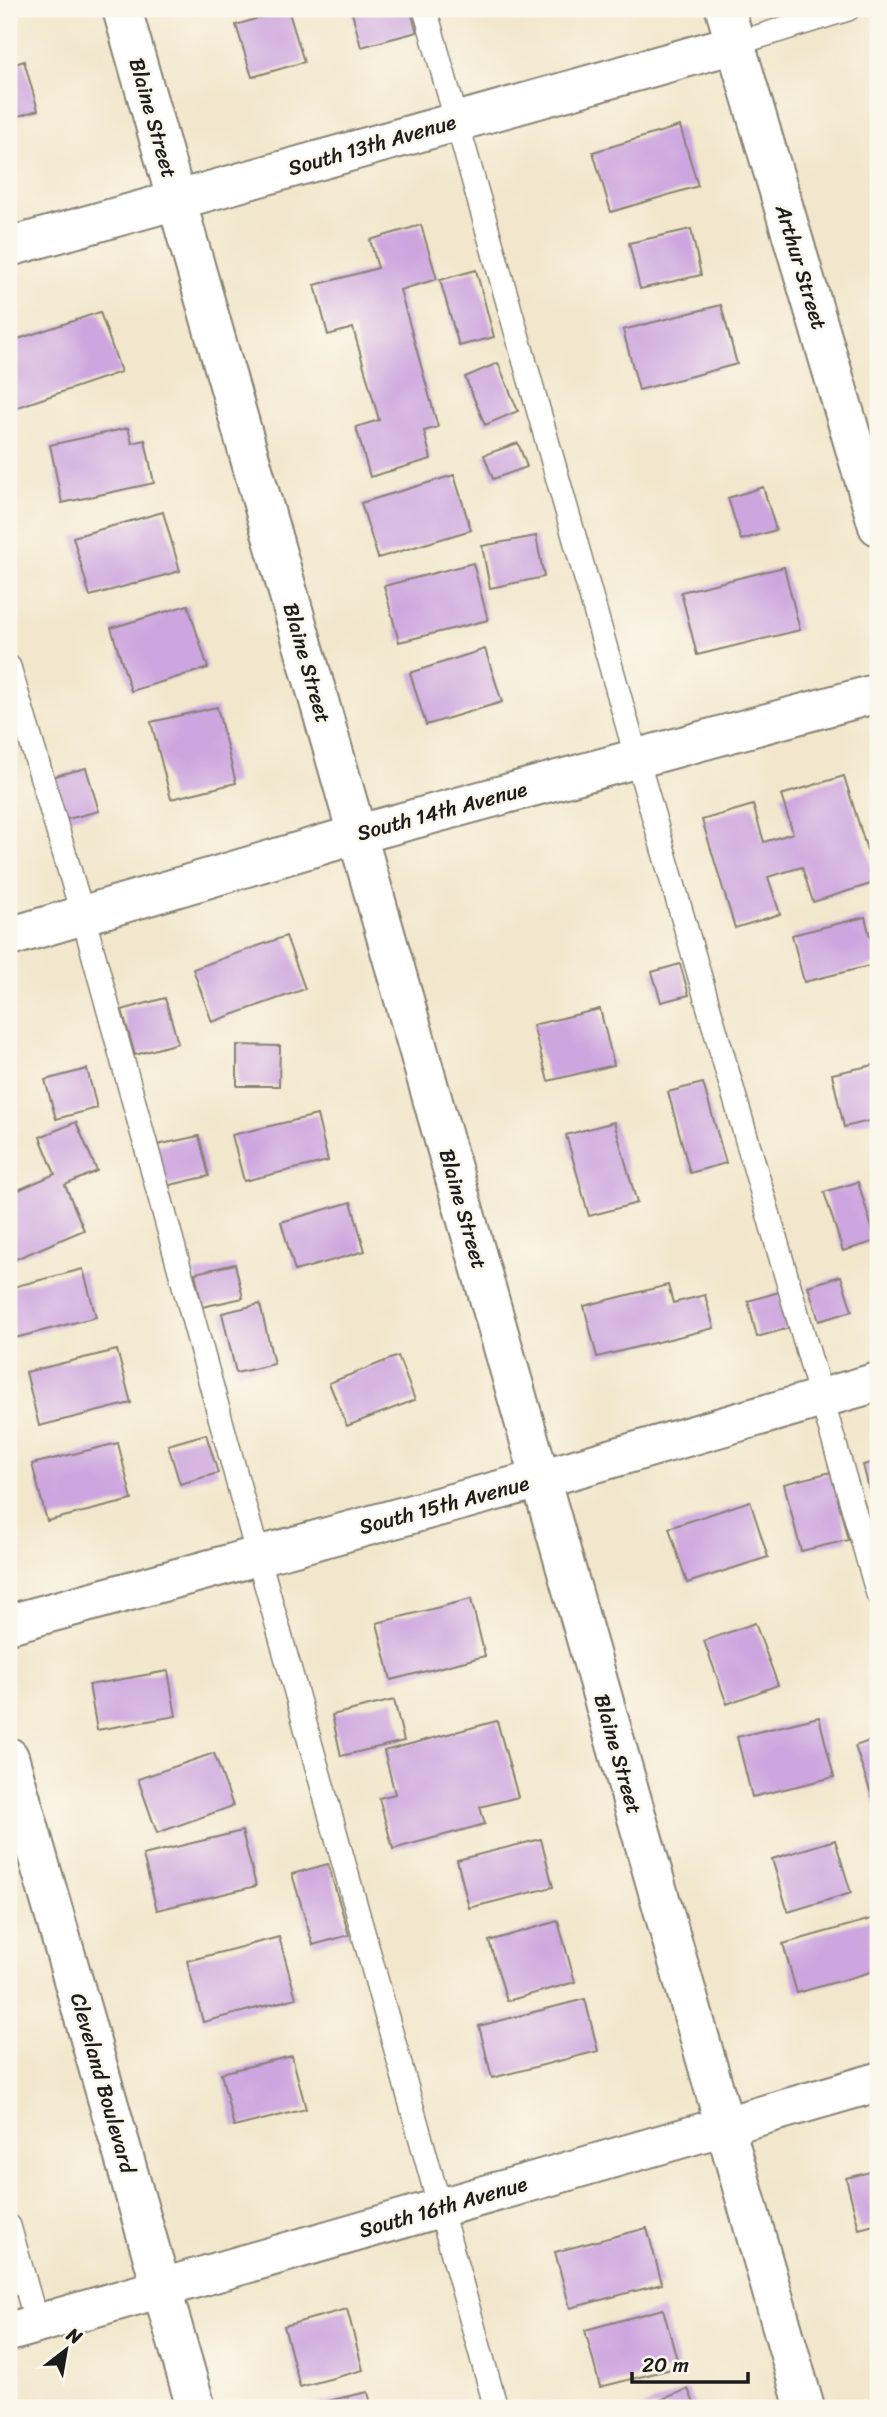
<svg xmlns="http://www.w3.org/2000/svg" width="887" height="2417" font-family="Sriracha,sans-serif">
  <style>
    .building { fill: #cda6df }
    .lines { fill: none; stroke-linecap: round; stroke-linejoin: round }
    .lane-casing { stroke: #878274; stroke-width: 26 }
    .street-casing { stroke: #878274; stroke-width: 42 }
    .primary-casing { stroke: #878274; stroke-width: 42 }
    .lane { stroke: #fff; stroke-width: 23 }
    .street { stroke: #fff; stroke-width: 38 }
    .primary { stroke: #fff; stroke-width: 38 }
    .labels { text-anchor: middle; stroke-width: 5; stroke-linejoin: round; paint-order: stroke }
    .street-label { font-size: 21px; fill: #1c1c1c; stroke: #fbf7ec }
  </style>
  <rect width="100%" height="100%" fill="#fbf7ec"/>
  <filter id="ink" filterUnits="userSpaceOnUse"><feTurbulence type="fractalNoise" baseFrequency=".0143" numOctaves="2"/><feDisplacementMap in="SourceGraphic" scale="14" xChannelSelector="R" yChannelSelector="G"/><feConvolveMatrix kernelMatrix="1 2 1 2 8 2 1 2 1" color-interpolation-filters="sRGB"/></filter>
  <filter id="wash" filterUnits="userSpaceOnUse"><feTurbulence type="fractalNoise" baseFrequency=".00686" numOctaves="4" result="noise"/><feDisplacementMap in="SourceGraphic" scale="28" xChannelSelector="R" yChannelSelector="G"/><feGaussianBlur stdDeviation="1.57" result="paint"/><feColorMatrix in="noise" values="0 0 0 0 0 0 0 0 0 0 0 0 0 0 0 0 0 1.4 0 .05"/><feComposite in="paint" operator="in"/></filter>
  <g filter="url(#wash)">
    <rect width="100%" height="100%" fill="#f2e7cc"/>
    <g id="blocks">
      <path class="building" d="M 288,9 L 304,62 L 252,77 L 236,25 Z
        M 351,9 L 410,9 L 417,32 L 361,47 Z
        M 24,61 L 38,110 L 9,119 L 9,66 Z
        M 680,126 L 698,186 L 611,212 L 593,152 Z
        M 421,225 L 437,279 L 400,290 L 438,427 L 424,431 L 431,459 L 370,477 L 356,427 L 379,420 L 353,328 L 328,335 L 315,285 L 378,268 L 370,240 Z
        M 691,229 L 701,275 L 640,289 L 629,243 Z
        M 476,270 L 494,337 L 459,346 L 440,280 Z
        M 721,305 L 737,364 L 639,390 L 623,330 Z
        M 100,312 L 121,372 L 9,410 L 9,342 Z
        M 498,363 L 518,411 L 485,425 L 465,377 Z
        M 128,428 L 132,443 L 145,440 L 154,483 L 62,503 L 50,445 Z
        M 518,443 L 527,467 L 493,479 L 484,455 Z
        M 454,475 L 471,530 L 378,558 L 361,503 Z
        M 763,487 L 776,530 L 741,540 L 728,498 Z
        M 163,512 L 180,571 L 90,596 L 73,537 Z
        M 536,536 L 544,577 L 490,588 L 482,546 Z
        M 473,563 L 488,620 L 399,642 L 384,586 Z
        M 784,567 L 800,630 L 697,655 L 681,592 Z
        M 188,605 L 208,668 L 131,691 L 111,628 Z
        M 485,649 L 502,702 L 426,725 L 410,673 Z
        M 217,707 L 236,783 L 171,799 L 151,722 Z
        M 86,768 L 99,811 L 64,820 L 51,777 Z
        M 844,776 L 877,882 L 813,902 L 802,867 L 768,877 L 780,914 L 735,928 L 702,820 L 753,805 L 764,842 L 793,833 L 781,795 Z
        M 865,917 L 877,964 L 804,982 L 792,935 Z
        M 286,936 L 305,989 L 212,1022 L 193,969 Z
        M 680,964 L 689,995 L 661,1002 L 652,972 Z
        M 165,998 L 178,1043 L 135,1055 L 122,1010 Z
        M 600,1009 L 614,1065 L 548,1081 L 533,1025 Z
        M 237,1045 L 280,1046 L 279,1086 L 237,1086 Z
        M 878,1064 L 878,1119 L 844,1127 L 832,1074 Z
        M 87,1069 L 97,1108 L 56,1119 L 45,1080 Z
        M 703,1083 L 726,1163 L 690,1173 L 668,1092 Z
        M 317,1115 L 328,1161 L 244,1181 L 232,1135 Z
        M 76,1122 L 97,1171 L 65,1185 L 84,1230 L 9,1262 L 9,1194 L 55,1174 L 40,1137 Z
        M 614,1122 L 637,1203 L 589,1216 L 566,1135 Z
        M 199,1136 L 209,1176 L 166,1186 L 157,1145 Z
        M 858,1182 L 876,1241 L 843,1251 L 824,1192 Z
        M 351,1202 L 365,1251 L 295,1271 L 281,1222 Z
        M 235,1264 L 243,1298 L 202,1307 L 195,1273 Z
        M 83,1269 L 96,1317 L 15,1338 L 9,1313 L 9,1288 Z
        M 841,1276 L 852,1311 L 819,1321 L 808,1286 Z
        M 668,1285 L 673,1303 L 705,1295 L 714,1328 L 597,1357 L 584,1306 Z
        M 779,1292 L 789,1328 L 757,1337 L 748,1301 Z
        M 260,1304 L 274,1364 L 236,1373 L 222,1313 Z
        M 117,1350 L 131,1403 L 39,1426 L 26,1372 Z
        M 398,1356 L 415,1400 L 347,1426 L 329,1383 Z
        M 206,1434 L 218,1473 L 180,1484 L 168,1445 Z
        M 118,1443 L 132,1500 L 47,1521 L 32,1464 Z
        M 878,1461 L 878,1520 L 877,1520 L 863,1465 Z
        M 831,1472 L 848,1540 L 801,1551 L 784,1484 Z
        M 750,1501 L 768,1557 L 687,1583 L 669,1528 Z
        M 471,1599 L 485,1656 L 391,1680 L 377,1623 Z
        M 755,1623 L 778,1685 L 727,1704 L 704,1641 Z
        M 168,1671 L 176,1716 L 97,1730 L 89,1685 Z
        M 394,1700 L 404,1741 L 341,1756 L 332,1715 Z
        M 819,1717 L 834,1777 L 752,1797 L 737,1737 Z
        M 497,1721 L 518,1797 L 480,1807 L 485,1824 L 393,1849 L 379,1798 L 395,1794 L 384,1751 Z
        M 878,1738 L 878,1814 L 855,1746 Z
        M 214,1753 L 233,1806 L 157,1833 L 138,1779 Z
        M 242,1831 L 256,1886 L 157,1910 L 143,1855 Z
        M 541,1839 L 553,1887 L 469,1908 L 457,1860 Z
        M 835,1840 L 851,1893 L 788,1912 L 772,1859 Z
        M 328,1864 L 349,1935 L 313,1945 L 292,1874 Z
        M 878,1917 L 878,1970 L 797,1993 L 783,1944 Z
        M 558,1921 L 575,1982 L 507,2001 L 489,1941 Z
        M 279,1937 L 296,1998 L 203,2022 L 187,1961 Z
        M 585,1999 L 598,2051 L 492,2078 L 479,2026 Z
        M 292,2056 L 306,2109 L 234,2127 L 221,2073 Z
        M 878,2170 L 878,2224 L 859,2229 L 846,2178 Z
        M 647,2228 L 662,2284 L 570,2308 L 555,2252 Z
        M 347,2309 L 363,2370 L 300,2387 L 284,2326 Z
        M 663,2309 L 679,2367 L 600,2387 L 585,2330 Z
        M 688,2389 L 696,2408 L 640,2408 Z
        M 368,2392 L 372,2408 L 304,2408 L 304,2406 Z"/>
    </g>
  </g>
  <g filter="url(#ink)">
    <use href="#blocks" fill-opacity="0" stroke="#878274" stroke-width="2"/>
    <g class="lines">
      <defs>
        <path id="lane" d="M 425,9 L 637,759 L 878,1594
          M 735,44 L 848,9
          M 9,667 L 83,916 L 258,1556 L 496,2408
          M 9,2226 L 37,2324"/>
        <path id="street" d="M 725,9 L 878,526
          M 9,247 L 735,44
          M 9,937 L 355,835 L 878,693
          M 9,1624 L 540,1479 L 878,1382
          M 9,2332 L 878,2082"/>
        <path id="primary" d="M 122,9 L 805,2408
          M 9,1757 L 196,2408"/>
      </defs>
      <use href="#lane" class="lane-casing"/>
      <use href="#street" class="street-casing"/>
      <use href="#primary" class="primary-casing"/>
      <use href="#lane" class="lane"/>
      <use href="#street" class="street"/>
      <use href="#primary" class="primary"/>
    </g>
  </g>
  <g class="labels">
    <g class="street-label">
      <text transform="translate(153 118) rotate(74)" y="7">Blaine Street</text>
      <text transform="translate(372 145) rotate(-16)" y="7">South 13th Avenue</text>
      <text transform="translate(801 267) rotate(73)" y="7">Arthur Street</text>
      <text transform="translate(307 663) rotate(74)" y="7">Blaine Street</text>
      <text transform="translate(442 811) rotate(-15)" y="7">South 14th Avenue</text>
      <text transform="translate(463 1209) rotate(74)" y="7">Blaine Street</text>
      <text transform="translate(444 1505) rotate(-15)" y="7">South 15th Avenue</text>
      <text transform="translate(618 1754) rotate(74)" y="7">Blaine Street</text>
      <text transform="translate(103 2083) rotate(74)" y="7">Cleveland Boulevard</text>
      <text transform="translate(443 2207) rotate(-16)" y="7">South 16th Avenue</text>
    </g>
  </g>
  <rect width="887" height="2417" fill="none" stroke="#fbf7ec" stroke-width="35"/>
  <g transform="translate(66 2350) rotate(31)" stroke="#fbf7ec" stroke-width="5" paint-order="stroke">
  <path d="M0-5L12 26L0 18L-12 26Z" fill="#1c1c1c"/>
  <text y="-10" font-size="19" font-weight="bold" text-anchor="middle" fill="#1c1c1c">N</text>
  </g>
  <path d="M632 2372v10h116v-10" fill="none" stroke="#1c1c1c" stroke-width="3.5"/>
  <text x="642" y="2372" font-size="21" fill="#1c1c1c" stroke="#fbf7ec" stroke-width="5" paint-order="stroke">20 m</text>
</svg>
